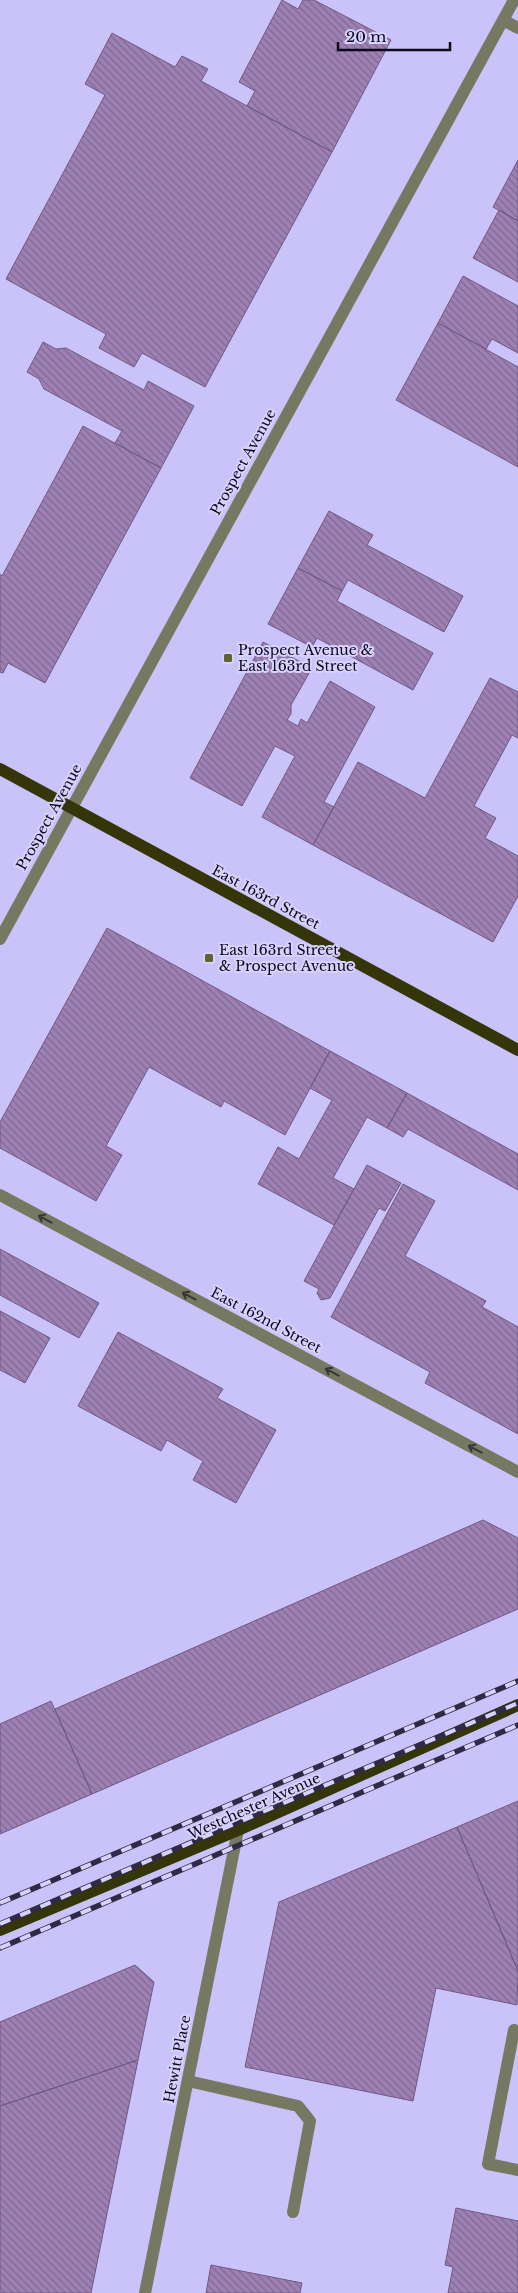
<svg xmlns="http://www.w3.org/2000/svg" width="518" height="2293" font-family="'Libre Baskerville',serif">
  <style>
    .building { fill: url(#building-back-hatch); stroke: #715884 }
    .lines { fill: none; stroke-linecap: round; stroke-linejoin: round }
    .minor { stroke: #767861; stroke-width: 12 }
    .major { stroke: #343508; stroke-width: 12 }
    .rail-casing { stroke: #302b44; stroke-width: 5.5 }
    .rail { stroke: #d7d2fd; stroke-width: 4; stroke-dasharray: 11; stroke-linecap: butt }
    .oneway { stroke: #373537 }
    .poi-dot { fill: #5f612e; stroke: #d7d2fd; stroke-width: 2 }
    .labels { text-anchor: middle; stroke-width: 4; stroke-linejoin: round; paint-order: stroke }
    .street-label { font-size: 14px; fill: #0d091b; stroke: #d7d2fd }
    .poi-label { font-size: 14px; fill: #0d091b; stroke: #d7d2fd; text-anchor: start }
  </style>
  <defs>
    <pattern id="building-back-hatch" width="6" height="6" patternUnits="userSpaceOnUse" patternTransform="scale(1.25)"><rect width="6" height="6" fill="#9e81b4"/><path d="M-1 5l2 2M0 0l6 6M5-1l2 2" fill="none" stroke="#7f6892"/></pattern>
  </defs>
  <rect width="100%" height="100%" fill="#cac3f9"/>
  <path class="building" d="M 282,0 L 298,9 L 303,0 L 314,0 L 391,40 L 332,152 L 247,106 L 255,91 L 239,82 Z
    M 112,33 L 175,67 L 182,56 L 208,69 L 201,81 L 332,152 L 205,387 L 142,353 L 134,367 L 99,348 L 106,334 L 6,279 L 105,95 L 85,84 Z
    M 518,160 L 518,221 L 493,207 Z
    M 499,210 L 518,221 L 518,282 L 473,258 Z
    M 463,276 L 518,306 L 518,353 L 492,339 L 486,349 L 438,323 Z
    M 438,323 L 518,367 L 518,467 L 396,400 Z
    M 43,342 L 56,349 L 66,348 L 144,390 L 148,381 L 194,406 L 161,468 L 115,443 L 122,431 L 44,389 L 39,379 L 27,372 Z
    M 83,426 L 161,468 L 45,683 L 8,663 L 3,673 L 0,672 L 0,574 L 2,576 Z
    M 329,511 L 373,535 L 367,545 L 463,596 L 444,632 L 348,580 L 342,591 L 298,568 Z
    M 298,568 L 342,591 L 337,601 L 433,653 L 413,690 L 317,638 L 312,647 L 268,624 Z
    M 263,642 L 312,668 L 291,705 L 291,714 L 287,720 L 298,726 L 301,719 L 307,723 L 330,681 L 375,707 L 324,802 L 334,807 L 313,845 L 262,817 L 295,756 L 275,746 L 242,806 L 190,778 Z
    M 490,678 L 518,692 L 518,738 L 512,735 L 474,806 L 496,818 L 485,838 L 518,856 L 518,896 L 493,942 L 313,845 L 358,762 L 425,798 Z
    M 107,928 L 330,1051 L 285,1135 L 224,1101 L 221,1107 L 149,1067 L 106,1146 L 122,1155 L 96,1201 L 0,1148 L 0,1122 Z
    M 330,1051 L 407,1093 L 387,1128 L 367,1117 L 333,1178 L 354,1189 L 334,1225 L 258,1184 L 278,1147 L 299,1159 L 332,1100 L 310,1088 Z
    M 407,1093 L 518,1154 L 518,1190 L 408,1129 L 403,1137 L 387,1128 Z
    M 367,1165 L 401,1183 L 385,1211 L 379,1208 L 330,1298 L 321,1300 L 317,1293 L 319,1289 L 304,1281 Z
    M 403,1184 L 435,1201 L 405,1256 L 486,1301 L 482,1307 L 518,1327 L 518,1434 L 425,1383 L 430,1372 L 331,1317 Z
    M 0,1249 L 99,1303 L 79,1338 L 0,1295 Z
    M 0,1311 L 50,1338 L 25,1383 L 0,1370 Z
    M 118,1332 L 223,1389 L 217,1398 L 276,1430 L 236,1503 L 193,1480 L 203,1461 L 167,1440 L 161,1451 L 78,1406 Z
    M 483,1520 L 518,1538 L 518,1609 L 92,1794 L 55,1709 Z
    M 51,1701 L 92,1794 L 0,1834 L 0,1724 Z
    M 518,1801 L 518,1971 L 457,1827 Z
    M 457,1827 L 518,1971 L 517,2005 L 436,1988 L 413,2101 L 245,2067 L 279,1902 Z
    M 135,1965 L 154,1982 L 138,2060 L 0,2106 L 0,2022 Z
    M 138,2060 L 91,2293 L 0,2293 L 0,2106 Z
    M 456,2208 L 518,2221 L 518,2293 L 448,2293 L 453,2267 L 445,2265 Z
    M 211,2265 L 302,2283 L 300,2293 L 206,2293 Z"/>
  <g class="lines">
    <path class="minor" d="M 503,20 L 518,28
      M 0,939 L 514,0
      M 0,1195 L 518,1472
      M 514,2030 L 488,2164 L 518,2170
      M 188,2081 L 298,2106 L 310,2121 L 293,2212
      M 145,2293 L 238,1830"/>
    <path class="major" d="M 0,769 L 518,1050
      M 0,1930 L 238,1830 L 518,1705"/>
    <defs>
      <path id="rail" d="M 0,1903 L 518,1681
        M 0,1924 L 518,1703
        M 0,1948 L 518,1725"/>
    </defs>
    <use href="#rail" class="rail-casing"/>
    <use href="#rail" class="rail"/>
  </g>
  <defs><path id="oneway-shaft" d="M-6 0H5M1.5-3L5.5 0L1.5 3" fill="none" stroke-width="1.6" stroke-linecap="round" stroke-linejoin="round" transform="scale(1.25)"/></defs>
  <g class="oneway">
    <use href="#oneway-shaft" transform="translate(45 1219) rotate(-152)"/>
    <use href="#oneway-shaft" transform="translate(189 1296) rotate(-152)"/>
    <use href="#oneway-shaft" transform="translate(332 1372) rotate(-152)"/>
    <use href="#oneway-shaft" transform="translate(475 1449) rotate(-152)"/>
  </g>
  <g class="poi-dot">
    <rect x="223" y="653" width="10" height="10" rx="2.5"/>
    <rect x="204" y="953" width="10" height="10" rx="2.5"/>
  </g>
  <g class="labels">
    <g class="street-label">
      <text transform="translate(243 462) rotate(-61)" y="5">Prospect Avenue</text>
      <text transform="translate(49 817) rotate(-61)" y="5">Prospect Avenue</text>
      <text transform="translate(266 897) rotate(28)" y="5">East 163rd Street</text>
      <text transform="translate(266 1320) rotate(28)" y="5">East 162nd Street</text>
      <text transform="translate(254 1806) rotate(-24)" y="5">Westchester Avenue</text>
      <text transform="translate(177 2059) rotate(-79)" y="5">Hewitt Place</text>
    </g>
    <g class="poi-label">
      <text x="238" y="655">Prospect Avenue &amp;<tspan x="238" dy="16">East 163rd Street</tspan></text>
      <text x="219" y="955">East 163rd Street<tspan x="219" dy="16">&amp; Prospect Avenue</tspan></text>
    </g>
  </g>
  <path d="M338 42v8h112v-8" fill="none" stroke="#0d091b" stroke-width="2.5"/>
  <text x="346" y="42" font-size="15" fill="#0d091b" stroke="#d7d2fd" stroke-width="4" paint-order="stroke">20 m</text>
</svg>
